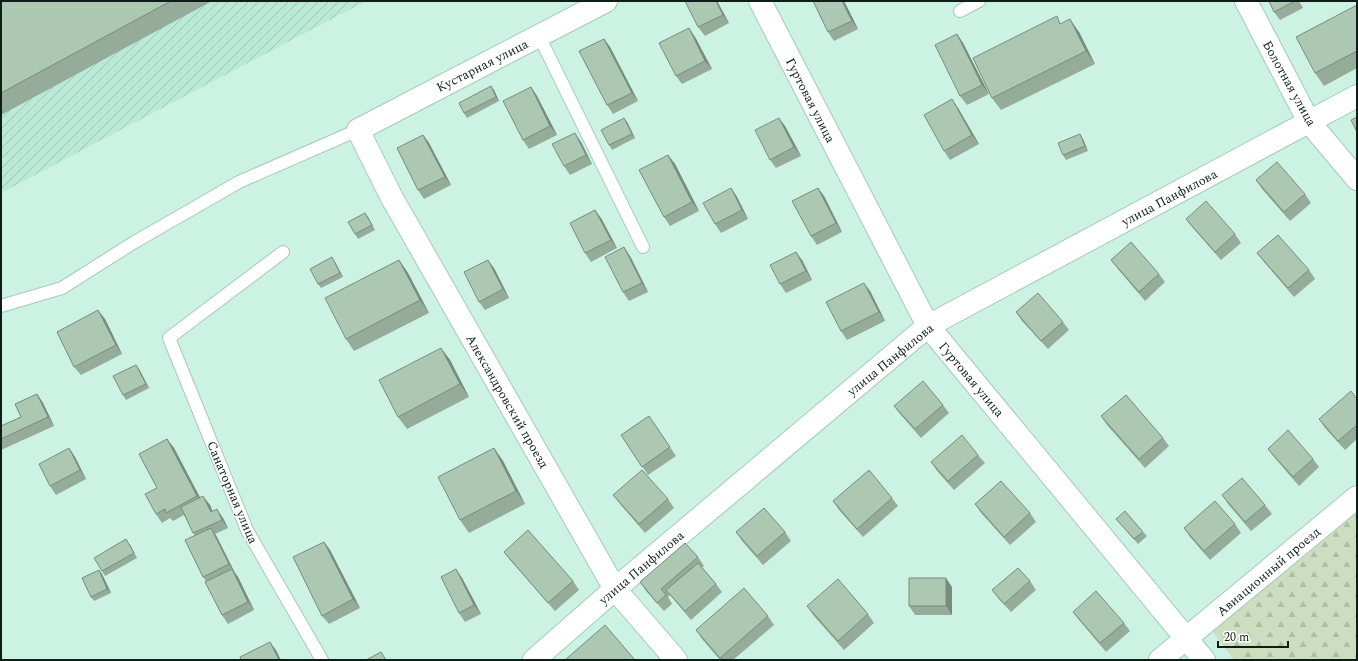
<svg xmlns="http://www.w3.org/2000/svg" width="1358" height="661" font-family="Spectral,serif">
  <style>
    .industrial { fill: url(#industrial-furrows) }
    .forest { fill: url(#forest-firs) }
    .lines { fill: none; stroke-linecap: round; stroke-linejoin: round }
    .service-casing { stroke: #a5cabc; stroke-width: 14 }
    .minor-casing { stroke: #a5cabc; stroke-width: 24 }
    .service { stroke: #fff; stroke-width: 12 }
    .minor { stroke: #fff; stroke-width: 22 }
    .wall { fill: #94ac99 }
    .shaded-wall { fill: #788c7d }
    .building { fill: #acc8b2; stroke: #788c7d }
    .labels { text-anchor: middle; stroke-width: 3; stroke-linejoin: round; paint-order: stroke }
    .street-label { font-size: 13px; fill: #0f1d18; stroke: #fff }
  </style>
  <defs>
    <pattern id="industrial-furrows" width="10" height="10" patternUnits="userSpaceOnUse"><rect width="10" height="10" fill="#bae9d8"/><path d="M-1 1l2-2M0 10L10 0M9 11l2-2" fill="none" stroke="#9fc7b9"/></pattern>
    <pattern id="forest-firs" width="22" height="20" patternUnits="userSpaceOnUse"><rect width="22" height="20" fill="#ccddc0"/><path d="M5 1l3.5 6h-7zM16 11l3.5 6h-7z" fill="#aebda4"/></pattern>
  </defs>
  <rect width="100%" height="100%" fill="#ccf2e4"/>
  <path class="industrial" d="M 1,1 L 366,1 L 1,193 Z"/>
  <path class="forest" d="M 1357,509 L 1357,660 L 1234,660 L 1209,627 Z"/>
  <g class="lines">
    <defs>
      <path id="service" d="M 960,11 L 979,1
        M 539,36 L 643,247
        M 283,252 L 169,338 L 247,530 L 322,660
        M 1,306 L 62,288 L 133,243 L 239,182 L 358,130"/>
      <path id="minor" d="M 606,1 L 358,130 L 392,198 L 615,589 L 676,660
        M 760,1 L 928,326 L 1204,660
        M 1246,1 L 1309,122 L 1357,179
        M 534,660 L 615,589 L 928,326 L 1357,96
        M 1160,660 L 1357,497"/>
    </defs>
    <use href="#service" class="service-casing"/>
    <use href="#minor" class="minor-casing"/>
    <use href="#service" class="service"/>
    <use href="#minor" class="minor"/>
  </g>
  <path class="wall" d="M 1,1 L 212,1 L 1,115 Z
    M 685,1 L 717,1 L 729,23 L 705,36 L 698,27 Z
    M 813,1 L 844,1 L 858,29 L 834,41 L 828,32 Z
    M 1269,1 L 1299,1 L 1303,8 L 1280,20 L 1274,12 Z
    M 1357,5 L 1357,68 L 1324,86 L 1315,73 Z
    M 1062,23 L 1079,32 L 1095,64 L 1001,110 L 992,98 Z
    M 957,34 L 963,43 L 989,94 L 967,105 L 960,96 Z
    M 695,37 L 712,69 L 682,84 L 676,76 Z
    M 604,39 L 610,47 L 638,101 L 613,114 L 607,105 Z
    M 531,87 L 537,96 L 557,135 L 529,149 L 523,140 Z
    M 494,90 L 499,101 L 467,118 L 464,113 Z
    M 958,108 L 979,144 L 950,160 L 944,151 Z
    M 627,122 L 635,138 L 612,150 L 609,145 Z
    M 785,126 L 801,156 L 776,168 L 770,160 Z
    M 423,135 L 429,143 L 451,185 L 424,199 L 418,190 Z
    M 1083,139 L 1088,151 L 1066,160 L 1063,155 Z
    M 581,142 L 592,164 L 570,175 L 564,166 Z
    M 668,155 L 675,164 L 699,211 L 670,226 L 664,217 Z
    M 1256,180 L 1305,194 L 1311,203 L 1290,221 L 1262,189 Z
    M 731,188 L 737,197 L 748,219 L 721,233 L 715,224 Z
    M 818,188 L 824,196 L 842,232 L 817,245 L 811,236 Z
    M 365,213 L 368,217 L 375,230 L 358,239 L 355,234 Z
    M 601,218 L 617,248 L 591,262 L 585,253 Z
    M 1186,219 L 1235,234 L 1241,243 L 1221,260 L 1192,227 Z
    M 1257,253 L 1309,270 L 1315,279 L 1294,297 L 1264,262 Z
    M 630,256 L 648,292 L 629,301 L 623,292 Z
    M 399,260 L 408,273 L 429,313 L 354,351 L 346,339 Z
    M 802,260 L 812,280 L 786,293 L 780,284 Z
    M 1111,260 L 1159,274 L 1165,282 L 1145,301 L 1117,268 Z
    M 335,262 L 343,277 L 321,288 L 318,284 Z
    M 494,268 L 509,298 L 485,310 L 479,302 Z
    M 870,291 L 885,321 L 847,340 L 841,331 Z
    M 1016,312 L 1063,322 L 1069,330 L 1048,349 L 1022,321 Z
    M 105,319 L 122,354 L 81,375 L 74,367 Z
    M 441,348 L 450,360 L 469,397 L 407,429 L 398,417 Z
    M 139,369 L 149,388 L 126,400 L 123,395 Z
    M 37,394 L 43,403 L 54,426 L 1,450 L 1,426 L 21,417 Z
    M 1357,399 L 1357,439 L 1345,450 L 1325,428 L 1319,419 Z
    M 943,405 L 949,413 L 921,438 L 900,414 L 894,406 Z
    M 649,416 L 676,456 L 648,475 L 621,435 Z
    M 1101,416 L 1163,438 L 1169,446 L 1145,468 L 1107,425 Z
    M 167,439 L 174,448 L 200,498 L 210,505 L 212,511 L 223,518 L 228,528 L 215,534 L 235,573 L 238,577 L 254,610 L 228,624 L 222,615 L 206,581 L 203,577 L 195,536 L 184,515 L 173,521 L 170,518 L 162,523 L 156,514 Z
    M 69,448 L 75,457 L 86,479 L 56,495 L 50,486 Z
    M 494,448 L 503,461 L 525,504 L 469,533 L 460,520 Z
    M 1268,449 L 1313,459 L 1319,467 L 1299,486 L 1274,457 Z
    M 978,455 L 985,463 L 954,490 L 937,471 L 931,462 Z
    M 613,495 L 668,499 L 674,508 L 645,533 L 620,504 Z
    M 1222,495 L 1265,505 L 1272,514 L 1251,531 L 1228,504 Z
    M 892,498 L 898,506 L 863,537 L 839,510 L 833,501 Z
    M 975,504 L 1030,513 L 1036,522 L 1010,545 L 981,513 Z
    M 1116,519 L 1143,532 L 1147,536 L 1138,544 Z
    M 1235,524 L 1241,533 L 1210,560 L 1190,537 L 1184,528 Z
    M 736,532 L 785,532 L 791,541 L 763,565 L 742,541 Z
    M 324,542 L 330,550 L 360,608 L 329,624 L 322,616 Z
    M 130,544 L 137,558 L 105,576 L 102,571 Z
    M 504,552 L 573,581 L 579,590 L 555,611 L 510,560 Z
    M 698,557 L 704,566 L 702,567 L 716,584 L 722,592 L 691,620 L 670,595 L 668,597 L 672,604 L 664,611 L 646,591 L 640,582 Z
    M 456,569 L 462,578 L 481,614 L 465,622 L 459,613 Z
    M 99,570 L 102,574 L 111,593 L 94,601 L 91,597 Z
    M 1030,581 L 1036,590 L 1011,612 L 999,599 L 992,590 Z
    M 952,587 L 952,615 L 915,615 L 909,606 Z
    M 807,606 L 868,614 L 874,623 L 844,650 L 813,615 Z
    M 1073,612 L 1124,623 L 1130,631 L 1106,652 L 1079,620 Z
    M 768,616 L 774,625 L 733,660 L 720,660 L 702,639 L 696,630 Z"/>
  <path class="shaded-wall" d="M 716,1 L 717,1 L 729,23 L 723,15 Z
    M 842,1 L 844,1 L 858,29 L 852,21 Z
    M 1070,19 L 1079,32 L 1095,64 L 1086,51 Z
    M 689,28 L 695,37 L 712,69 L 705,61 Z
    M 957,34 L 963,43 L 989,94 L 982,85 Z
    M 604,39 L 610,47 L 638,101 L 632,93 Z
    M 491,86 L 494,90 L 499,101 L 496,97 Z
    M 531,87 L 537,96 L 557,135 L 550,126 Z
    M 952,99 L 958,108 L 979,144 L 972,135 Z
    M 624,118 L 627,122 L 635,138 L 632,134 Z
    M 779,118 L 785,126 L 801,156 L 794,147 Z
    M 575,133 L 581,142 L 592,164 L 586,155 Z
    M 1080,134 L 1083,139 L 1088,151 L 1085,146 Z
    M 423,135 L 429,143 L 451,185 L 445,177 Z
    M 668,155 L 675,164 L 699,211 L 692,202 Z
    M 731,188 L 737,197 L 748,219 L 742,210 Z
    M 818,188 L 824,196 L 842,232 L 836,223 Z
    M 595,210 L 601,218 L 617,248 L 611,240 Z
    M 365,213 L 368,217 L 375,230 L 372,225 Z
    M 624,247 L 630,256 L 648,292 L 642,283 Z
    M 796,252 L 802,260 L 812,280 L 806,271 Z
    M 332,257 L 335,262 L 343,277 L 340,273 Z
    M 399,260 L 408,273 L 429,313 L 420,300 Z
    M 488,260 L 494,268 L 509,298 L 503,289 Z
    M 864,283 L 870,291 L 885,321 L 879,312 Z
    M 98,310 L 105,319 L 122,354 L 116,345 Z
    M 441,348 L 450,360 L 469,397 L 460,384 Z
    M 136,365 L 139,369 L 149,388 L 146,384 Z
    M 37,394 L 43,403 L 54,426 L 48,417 Z
    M 167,439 L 174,448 L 204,505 L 197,496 Z
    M 69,448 L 75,457 L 86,479 L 80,470 Z
    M 494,448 L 503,461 L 525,504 L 516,491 Z
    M 203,496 L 210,505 L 217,521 L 211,512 Z
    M 217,509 L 223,518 L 228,528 L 222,520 Z
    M 211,528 L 217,537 L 235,573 L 229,564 Z
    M 324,542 L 330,550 L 360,608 L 353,599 Z
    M 232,569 L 238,577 L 254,610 L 248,602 Z
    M 456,569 L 462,578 L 481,614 L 474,605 Z
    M 99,570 L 102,574 L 111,593 L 107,589 Z
    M 946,578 L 952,587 L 952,615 L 946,606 Z
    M 270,642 L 276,650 L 281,660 L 279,660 Z"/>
  <path class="building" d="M 1,1 L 171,1 L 1,93 Z
    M 685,1 L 716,1 L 723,15 L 698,27 Z
    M 813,1 L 842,1 L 852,21 L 828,32 Z
    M 1269,1 L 1295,1 L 1274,12 Z
    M 1357,5 L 1357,51 L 1315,73 L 1296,37 Z
    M 1057,16 L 1060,24 L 1070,19 L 1086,51 L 992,98 L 973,58 Z
    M 689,28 L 705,61 L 676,76 L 659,43 Z
    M 957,34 L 982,85 L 960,96 L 935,45 Z
    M 604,39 L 632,93 L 607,105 L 579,51 Z
    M 491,86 L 496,97 L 464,113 L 459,103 Z
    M 531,87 L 550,126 L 523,140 L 503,101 Z
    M 952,99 L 972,135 L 944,151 L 924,115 Z
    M 1357,117 L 1357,132 L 1351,120 Z
    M 624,118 L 632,134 L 609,145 L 601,130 Z
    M 779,118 L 794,147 L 770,160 L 755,130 Z
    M 575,133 L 586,155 L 564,166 L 552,144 Z
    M 1080,134 L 1085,146 L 1063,155 L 1058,143 Z
    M 423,135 L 445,177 L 418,190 L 397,148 Z
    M 668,155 L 692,202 L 664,217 L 639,170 Z
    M 1277,162 L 1305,194 L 1284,212 L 1256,180 Z
    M 731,188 L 742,210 L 715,224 L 703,203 Z
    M 818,188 L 836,223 L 811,236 L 792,201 Z
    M 1206,201 L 1235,234 L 1215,252 L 1186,219 Z
    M 595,210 L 611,240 L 585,253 L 570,223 Z
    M 365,213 L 372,225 L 355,234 L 348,222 Z
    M 1278,235 L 1309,270 L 1288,288 L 1257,253 Z
    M 1131,242 L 1159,274 L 1139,292 L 1111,260 Z
    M 624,247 L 642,283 L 623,292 L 605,257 Z
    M 796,252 L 806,271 L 780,284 L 770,265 Z
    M 332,257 L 340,273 L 318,284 L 310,269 Z
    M 399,260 L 420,300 L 346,339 L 325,298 Z
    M 488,260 L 503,289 L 479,302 L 464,272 Z
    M 864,283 L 879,312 L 841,331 L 826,302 Z
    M 1038,293 L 1063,322 L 1041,341 L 1016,312 Z
    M 98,310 L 116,345 L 74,367 L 57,332 Z
    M 441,348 L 460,384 L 398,417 L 379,380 Z
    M 136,365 L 146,384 L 123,395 L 113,376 Z
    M 923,381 L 943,405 L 915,429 L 894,406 Z
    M 1351,391 L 1357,399 L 1357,425 L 1338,441 L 1319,419 Z
    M 37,394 L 48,417 L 1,439 L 1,426 L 21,417 L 15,404 Z
    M 1126,395 L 1163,438 L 1139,459 L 1101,416 Z
    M 649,416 L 670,447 L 642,467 L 621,435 Z
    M 1288,430 L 1313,459 L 1293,477 L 1268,449 Z
    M 962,435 L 978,455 L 948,481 L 931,462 Z
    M 167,439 L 197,496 L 166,513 L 165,509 L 156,514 L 145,494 L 157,488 L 139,454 Z
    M 69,448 L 80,470 L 50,486 L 39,464 Z
    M 494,448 L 516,491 L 460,520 L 438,477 Z
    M 642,470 L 668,499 L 639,524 L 613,495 Z
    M 869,470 L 892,498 L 857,529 L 833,501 Z
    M 1242,478 L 1265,505 L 1245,522 L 1222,495 Z
    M 1001,481 L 1030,513 L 1004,537 L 975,504 Z
    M 203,496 L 211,512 L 217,509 L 222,520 L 193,533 L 181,507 Z
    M 1215,501 L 1235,524 L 1204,551 L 1184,528 Z
    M 764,508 L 785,532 L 757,556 L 736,532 Z
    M 1125,511 L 1143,532 L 1134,539 L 1116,519 Z
    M 211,528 L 229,564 L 203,577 L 185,540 Z
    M 528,530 L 573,581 L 548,603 L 504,552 Z
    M 126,539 L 134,553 L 102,571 L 94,558 Z
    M 324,542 L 353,599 L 322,616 L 293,557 Z
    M 685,543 L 698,557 L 661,589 L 666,595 L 657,603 L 640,582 Z
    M 698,563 L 716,584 L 685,611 L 666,590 Z
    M 1018,568 L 1030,581 L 1004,604 L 992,590 Z
    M 232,569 L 248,602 L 222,615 L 205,582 Z
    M 456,569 L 474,605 L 459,613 L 441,577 Z
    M 99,570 L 107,589 L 91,597 L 82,578 Z
    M 909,578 L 946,578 L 946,606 L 909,606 Z
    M 838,579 L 868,614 L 838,641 L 807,606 Z
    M 744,588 L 768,616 L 720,658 L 696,630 Z
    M 1096,591 L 1124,623 L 1100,643 L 1073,612 Z
    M 605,625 L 635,660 L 565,660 Z
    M 270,642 L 279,660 L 241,660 L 240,657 Z
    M 381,652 L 386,660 L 366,660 Z"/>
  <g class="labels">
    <g class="street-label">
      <text transform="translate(482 65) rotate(-27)" y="5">Кустарная улица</text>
      <text transform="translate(1290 83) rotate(61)" y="5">Болотная улица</text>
      <text transform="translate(811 100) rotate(63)" y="5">Гуртовая улица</text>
      <text transform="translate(1169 197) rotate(-28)" y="5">улица Панфилова</text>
      <text transform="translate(890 359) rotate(-39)" y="5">улица Панфилова</text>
      <text transform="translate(972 379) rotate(50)" y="5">Гуртовая улица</text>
      <text transform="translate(508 401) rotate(60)" y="5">Александровский проезд</text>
      <text transform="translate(233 492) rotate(67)" y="5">Санаторная улица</text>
      <text transform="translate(641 567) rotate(-40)" y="5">улица Панфилова</text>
      <text transform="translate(1268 571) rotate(-40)" y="5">Авиационный проезд</text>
    </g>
  </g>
  <rect width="1358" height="661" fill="none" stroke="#0f1d18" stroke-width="4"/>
  <path d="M1218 641v6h70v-6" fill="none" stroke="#0f1d18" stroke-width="2"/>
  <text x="1224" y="641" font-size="12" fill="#0f1d18" stroke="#ffffff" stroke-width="3" paint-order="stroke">20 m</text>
</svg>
